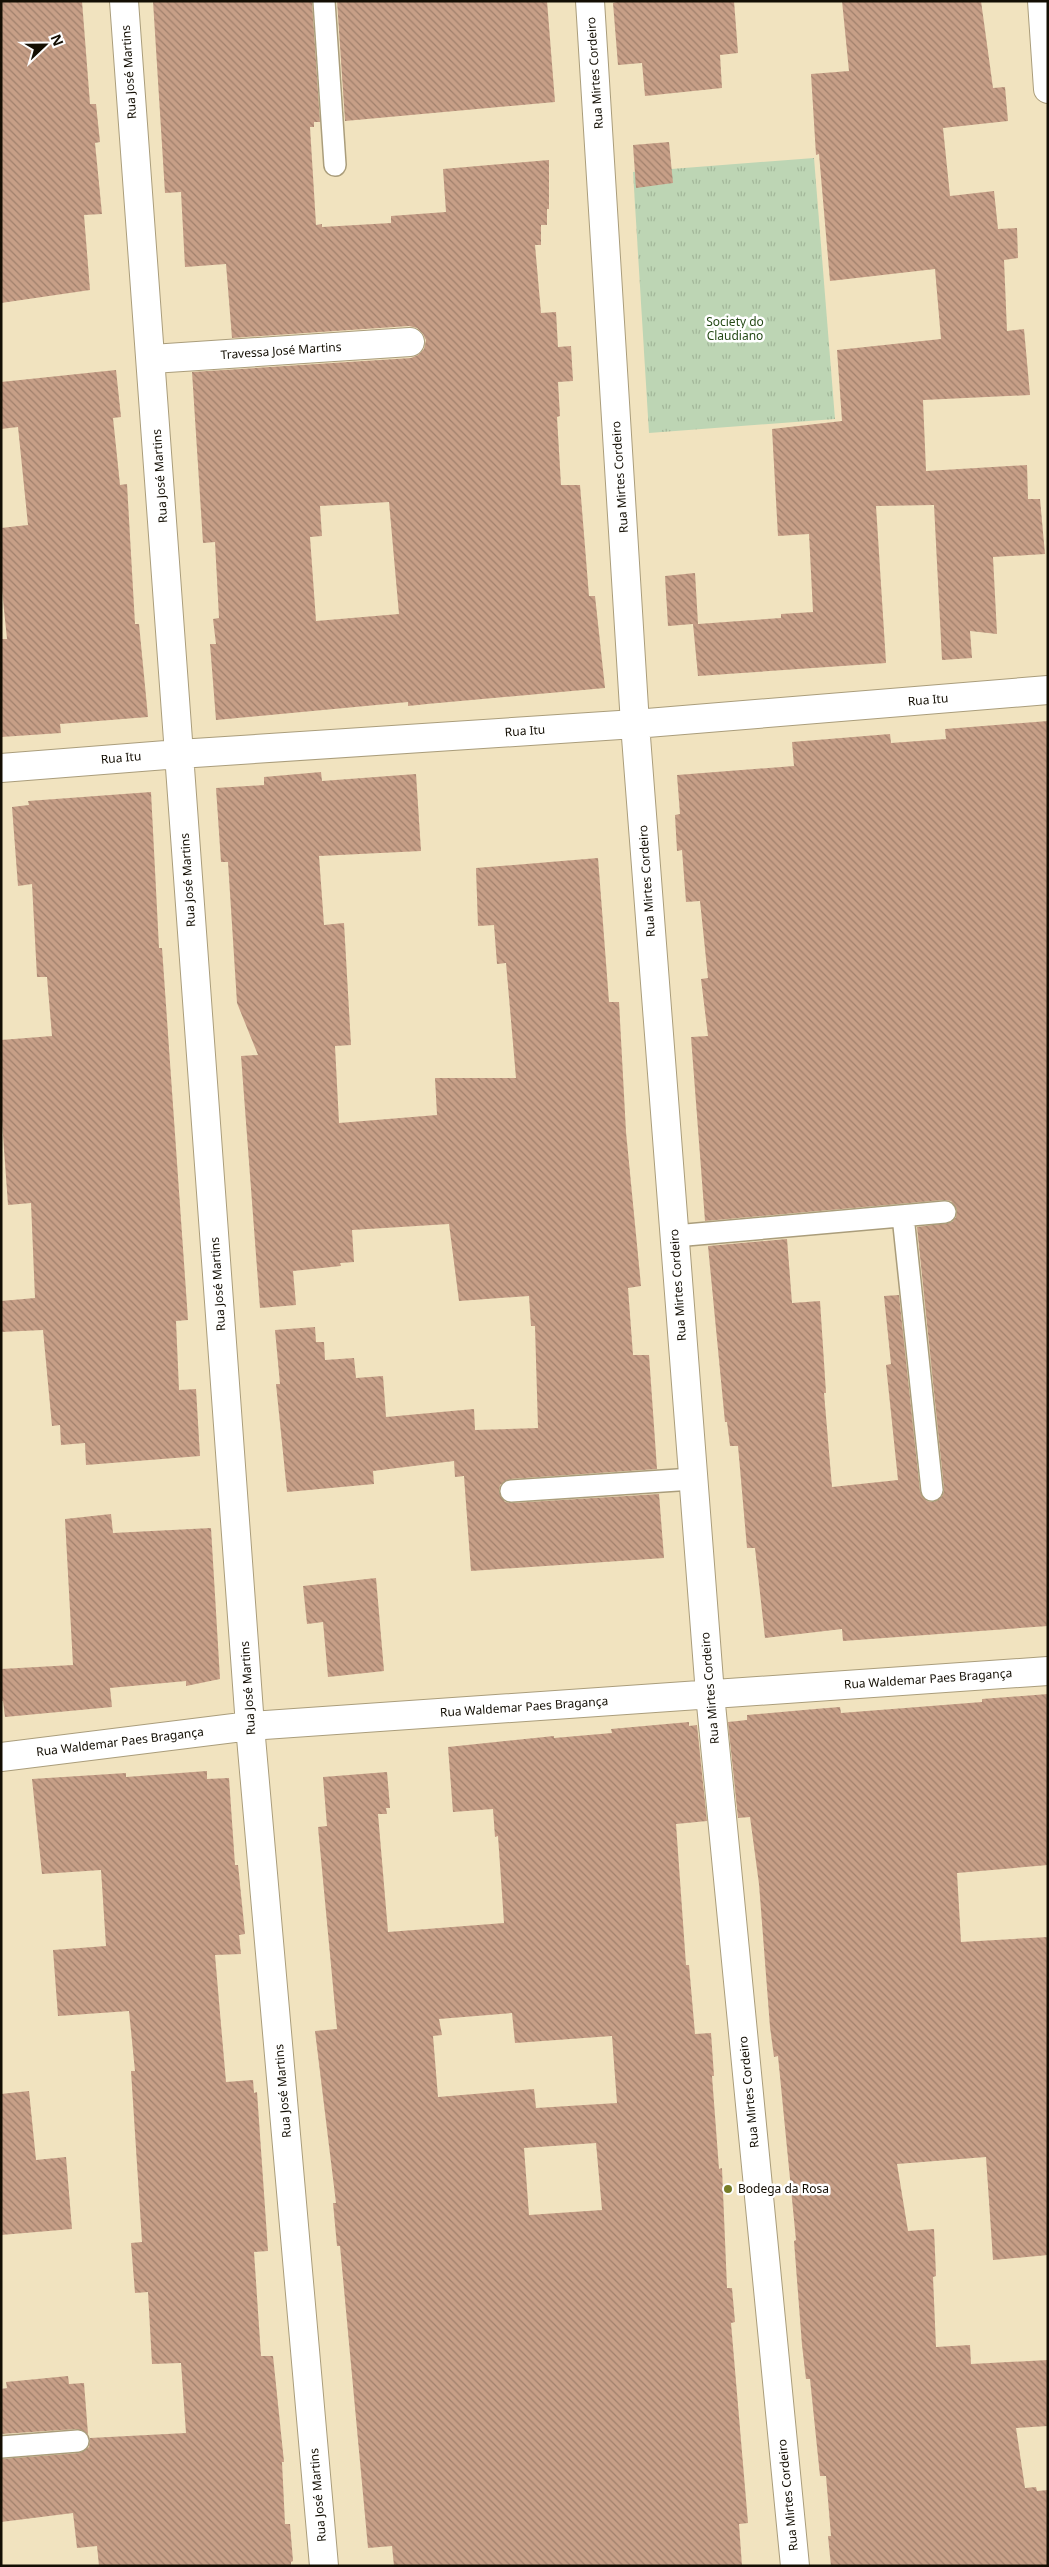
<svg xmlns="http://www.w3.org/2000/svg" width="1049" height="2567" font-family="'Noto Sans',sans-serif">
  <style>
    .park { fill: url(#park-tufts) }
    .building { fill: url(#building-back-hatch); fill-rule: evenodd }
    .lines { fill: none; stroke-linecap: round; stroke-linejoin: round }
    .lane-casing { stroke: #aa9d7b; stroke-width: 24 }
    .street-casing { stroke: #aa9d7b; stroke-width: 30 }
    .lane { stroke: #fff; stroke-width: 21 }
    .street { stroke: #fff; stroke-width: 28 }
    .poi-dot { fill: #777e28; stroke: #fff; stroke-width: 2 }
    .labels { text-anchor: middle; stroke-width: 5; stroke-linejoin: round; paint-order: stroke }
    .street-label { font-size: 12px; fill: #130e03; stroke: #fff }
    .park-label { font-size: 12px; fill: #264a17; stroke: #fff }
    .poi-label { font-size: 12px; fill: #130e03; stroke: #fff; text-anchor: start }
  </style>
  <defs>
    <pattern id="park-tufts" width="24" height="20" patternUnits="userSpaceOnUse" patternTransform="scale(1.25)"><rect width="24" height="20" fill="#bdd5b4"/><path d="M3 7l-1-3M5 7V3M7 7l1-3M15 17l-1-3M17 17v-4M19 17l1-3" fill="none" stroke="#a2b699"/></pattern>
    <pattern id="building-back-hatch" width="6" height="6" patternUnits="userSpaceOnUse" patternTransform="scale(1.25)"><rect width="6" height="6" fill="#c79f87"/><path d="M-1 5l2 2M0 0l6 6M5-1l2 2" fill="none" stroke="#a0806c"/></pattern>
  </defs>
  <rect width="100%" height="100%" fill="#f1e3bf"/>
  <path class="park" d="M 814,158 L 835,419 L 649,433 L 633,172 Z"/>
  <path class="building" d="M 1,1 L 82,1 L 90,104 L 96,104 L 100,142 L 95,143 L 102,214 L 84,215 L 90,290 L 1,303 Z
    M 153,1 L 312,1 L 320,122 L 314,122 L 314,127 L 310,127 L 316,225 L 322,224 L 322,227 L 391,223 L 391,216 L 446,212 L 443,169 L 549,160 L 549,209 L 547,209 L 547,225 L 541,225 L 541,245 L 535,245 L 541,313 L 556,312 L 558,347 L 571,346 L 573,381 L 558,382 L 560,416 L 557,417 L 561,485 L 580,485 L 589,596 L 595,596 L 605,688 L 427,704 L 408,706 L 408,702 L 216,720 L 210,644 L 216,644 L 213,619 L 219,618 L 215,542 L 203,543 L 192,372 L 411,358 L 418,355 L 424,349 L 426,340 L 423,334 L 417,328 L 409,326 L 232,338 L 226,264 L 185,267 L 181,192 L 165,193 ZM 389,502 L 399,614 L 316,621 L 310,537 L 322,536 L 320,506 Z
    M 337,1 L 547,1 L 555,102 L 345,121 Z
    M 619,1 L 734,1 L 738,53 L 720,55 L 722,88 L 645,96 L 642,63 L 618,65 L 613,3 Z
    M 842,1 L 981,1 L 993,88 L 1005,87 L 1008,121 L 943,128 L 950,196 L 994,191 L 998,229 L 1017,228 L 1018,258 L 1004,260 L 1007,331 L 1024,329 L 1030,395 L 923,400 L 926,471 L 1027,465 L 1028,499 L 1040,499 L 1045,554 L 993,557 L 997,634 L 970,631 L 972,658 L 942,660 L 934,505 L 876,506 L 886,663 L 698,676 L 693,624 L 668,626 L 665,576 L 695,573 L 698,624 L 781,618 L 781,614 L 813,612 L 809,534 L 778,536 L 772,429 L 842,421 L 837,350 L 941,339 L 935,269 L 830,281 L 819,154 L 816,155 L 811,74 L 849,71 Z
    M 669,142 L 673,183 L 636,188 L 633,145 Z
    M 116,370 L 121,417 L 113,418 L 120,485 L 127,484 L 135,624 L 139,624 L 148,717 L 60,724 L 61,733 L 1,737 L 1,639 L 7,639 L 1,580 L 1,528 L 28,525 L 18,427 L 1,429 L 1,382 Z
    M 1048,721 L 1048,1626 L 843,1641 L 842,1629 L 765,1638 L 755,1548 L 747,1548 L 738,1446 L 730,1446 L 727,1422 L 725,1422 L 708,1246 L 787,1239 L 792,1303 L 820,1301 L 826,1393 L 824,1393 L 832,1487 L 898,1480 L 886,1365 L 891,1364 L 884,1296 L 899,1295 L 920,1491 L 927,1501 L 934,1502 L 943,1495 L 944,1489 L 917,1227 L 952,1222 L 956,1217 L 957,1210 L 951,1201 L 944,1200 L 705,1221 L 691,1037 L 708,1036 L 701,979 L 708,978 L 700,901 L 686,902 L 682,850 L 677,851 L 675,815 L 680,814 L 677,775 L 794,766 L 792,742 L 890,734 L 891,743 L 946,739 L 945,729 Z
    M 321,772 L 322,781 L 416,774 L 421,851 L 319,856 L 324,925 L 344,923 L 351,1045 L 335,1046 L 339,1123 L 437,1115 L 435,1078 L 516,1078 L 506,963 L 497,964 L 494,925 L 478,926 L 476,868 L 598,858 L 609,1002 L 619,1002 L 626,1132 L 641,1286 L 628,1288 L 633,1355 L 649,1355 L 657,1469 L 510,1479 L 500,1485 L 499,1492 L 505,1502 L 512,1503 L 659,1494 L 664,1558 L 471,1571 L 464,1476 L 455,1477 L 454,1461 L 373,1471 L 374,1484 L 287,1492 L 276,1384 L 280,1384 L 275,1330 L 315,1327 L 316,1342 L 324,1342 L 325,1360 L 354,1358 L 356,1378 L 383,1376 L 386,1417 L 474,1409 L 475,1430 L 538,1428 L 535,1326 L 531,1326 L 529,1296 L 459,1301 L 449,1224 L 352,1230 L 354,1262 L 340,1263 L 341,1266 L 293,1271 L 296,1305 L 260,1308 L 241,1056 L 258,1055 L 237,1003 L 228,862 L 221,862 L 216,788 L 264,785 L 264,777 Z
    M 151,792 L 159,948 L 162,948 L 188,1320 L 176,1321 L 179,1390 L 196,1389 L 200,1456 L 86,1465 L 85,1443 L 61,1445 L 60,1425 L 52,1426 L 43,1330 L 1,1332 L 1,1301 L 35,1298 L 31,1203 L 8,1205 L 1,1107 L 1,1040 L 52,1036 L 47,977 L 37,977 L 32,884 L 18,886 L 12,807 L 29,805 L 28,801 Z
    M 111,1514 L 113,1533 L 211,1528 L 220,1679 L 186,1686 L 186,1681 L 110,1688 L 112,1707 L 5,1717 L 3,1701 L 1,1701 L 1,1669 L 73,1665 L 65,1519 Z
    M 376,1578 L 384,1671 L 328,1677 L 323,1622 L 307,1624 L 303,1586 Z
    M 1048,1694 L 1048,1865 L 957,1873 L 961,1942 L 1048,1937 L 1048,2255 L 993,2260 L 986,2157 L 897,2164 L 908,2231 L 934,2229 L 936,2276 L 933,2277 L 936,2347 L 970,2345 L 971,2364 L 1048,2360 L 1048,2426 L 1016,2428 L 1025,2488 L 1036,2487 L 1037,2491 L 1048,2490 L 1048,2566 L 831,2566 L 828,2536 L 831,2536 L 826,2476 L 820,2476 L 810,2379 L 806,2379 L 802,2345 L 794,2241 L 796,2240 L 778,2056 L 774,2057 L 770,2027 L 759,1884 L 750,1817 L 738,1818 L 728,1722 L 747,1720 L 747,1715 L 815,1709 L 840,1707 L 841,1713 L 982,1702 L 982,1699 Z
    M 689,1722 L 689,1726 L 697,1725 L 707,1821 L 676,1824 L 686,1965 L 689,1965 L 695,2034 L 711,2033 L 714,2076 L 712,2076 L 719,2169 L 722,2168 L 727,2288 L 732,2288 L 735,2322 L 731,2323 L 748,2523 L 739,2524 L 742,2566 L 394,2566 L 392,2546 L 368,2548 L 340,2246 L 337,2246 L 333,2203 L 336,2203 L 315,2031 L 337,2029 L 318,1827 L 327,1826 L 323,1777 L 387,1772 L 390,1808 L 386,1808 L 387,1814 L 378,1814 L 388,1932 L 504,1923 L 498,1836 L 495,1837 L 493,1809 L 453,1812 L 448,1747 L 554,1736 L 554,1738 L 612,1733 L 611,1729 ZM 512,2013 L 515,2043 L 612,2036 L 617,2103 L 536,2108 L 534,2089 L 438,2097 L 433,2036 L 442,2035 L 439,2019 ZM 596,2143 L 602,2210 L 529,2215 L 524,2148 Z
    M 207,1771 L 207,1779 L 229,1778 L 235,1865 L 238,1865 L 245,1934 L 239,1935 L 241,1954 L 215,1955 L 218,1990 L 226,2082 L 253,2080 L 254,2093 L 257,2092 L 268,2251 L 254,2252 L 261,2356 L 273,2356 L 284,2462 L 282,2462 L 285,2524 L 290,2524 L 293,2561 L 291,2562 L 291,2566 L 99,2566 L 97,2546 L 77,2548 L 73,2513 L 1,2522 L 1,2459 L 79,2453 L 89,2447 L 90,2438 L 186,2433 L 181,2363 L 152,2364 L 148,2292 L 135,2293 L 131,2243 L 142,2242 L 131,2071 L 135,2071 L 129,2011 L 58,2016 L 53,1950 L 106,1946 L 101,1870 L 42,1874 L 32,1779 L 126,1773 L 126,1777 Z
    M 29,2091 L 36,2160 L 66,2157 L 72,2229 L 1,2235 L 1,2094 Z
    M 68,2376 L 69,2384 L 84,2383 L 88,2434 L 77,2429 L 1,2434 L 1,2389 L 7,2388 L 6,2382 Z"/>
  <g class="lines">
    <defs>
      <path id="lane" d="M 324,1 L 335,165
        M 903,1216 L 932,1490
        M 675,1236 L 945,1212
        M 511,1491 L 693,1479
        M 1,2447 L 78,2441"/>
      <path id="street" d="M 124,1 L 250,1726 L 324,2566
        M 590,1 L 635,724 L 710,1694 L 795,2566
        M 1042,1 L 1048,89
        M 152,359 L 410,342
        M 1,768 L 179,754 L 635,724 L 1048,690
        M 1,1757 L 250,1726 L 1048,1671"/>
    </defs>
    <use href="#lane" class="lane-casing"/>
    <use href="#street" class="street-casing"/>
    <use href="#lane" class="lane"/>
    <use href="#street" class="street"/>
  </g>
  <circle class="poi-dot" cx="728" cy="2189" r="5"/>
  <g class="labels">
    <g class="street-label">
      <text transform="translate(129 72) rotate(-94)" y="4">Rua José Martins</text>
      <text transform="translate(595 73) rotate(-94)" y="4">Rua Mirtes Cordeiro</text>
      <text transform="translate(281 351) rotate(-4)" y="4">Travessa José Martins</text>
      <text transform="translate(160 476) rotate(-94)" y="4">Rua José Martins</text>
      <text transform="translate(620 477) rotate(-94)" y="4">Rua Mirtes Cordeiro</text>
      <text transform="translate(928 700) rotate(-5)" y="4">Rua Itu</text>
      <text transform="translate(525 731) rotate(-4)" y="4">Rua Itu</text>
      <text transform="translate(121 758) rotate(-5)" y="4">Rua Itu</text>
      <text transform="translate(188 880) rotate(-94)" y="4">Rua José Martins</text>
      <text transform="translate(647 881) rotate(-94)" y="4">Rua Mirtes Cordeiro</text>
      <text transform="translate(218 1284) rotate(-94)" y="4">Rua José Martins</text>
      <text transform="translate(678 1285) rotate(-94)" y="4">Rua Mirtes Cordeiro</text>
      <text transform="translate(928 1679) rotate(-4)" y="4">Rua Waldemar Paes Bragança</text>
      <text transform="translate(248 1688) rotate(-94)" y="4">Rua José Martins</text>
      <text transform="translate(710 1688) rotate(-95)" y="4">Rua Mirtes Cordeiro</text>
      <text transform="translate(524 1707) rotate(-4)" y="4">Rua Waldemar Paes Bragança</text>
      <text transform="translate(120 1742) rotate(-7)" y="4">Rua Waldemar Paes Bragança</text>
      <text transform="translate(283 2091) rotate(-95)" y="4">Rua José Martins</text>
      <text transform="translate(749 2092) rotate(-96)" y="4">Rua Mirtes Cordeiro</text>
      <text transform="translate(318 2495) rotate(-95)" y="4">Rua José Martins</text>
      <text transform="translate(788 2495) rotate(-96)" y="4">Rua Mirtes Cordeiro</text>
    </g>
    <g class="park-label">
      <text x="735" y="326">Society do<tspan x="735" dy="14">Claudiano</tspan></text>
    </g>
    <g class="poi-label">
      <text x="738" y="2193">Bodega da Rosa</text>
    </g>
  </g>
  <rect width="1049" height="2567" fill="none" stroke="#130e03" stroke-width="5"/>
  <g transform="translate(45 45) rotate(68)" stroke="#ffffff" stroke-width="4" paint-order="stroke">
  <path d="M0-4L9 19L0 12L-9 19Z" fill="#130e03"/>
  <text y="-8" font-size="14" font-weight="bold" text-anchor="middle" fill="#130e03">N</text>
  </g>
</svg>
